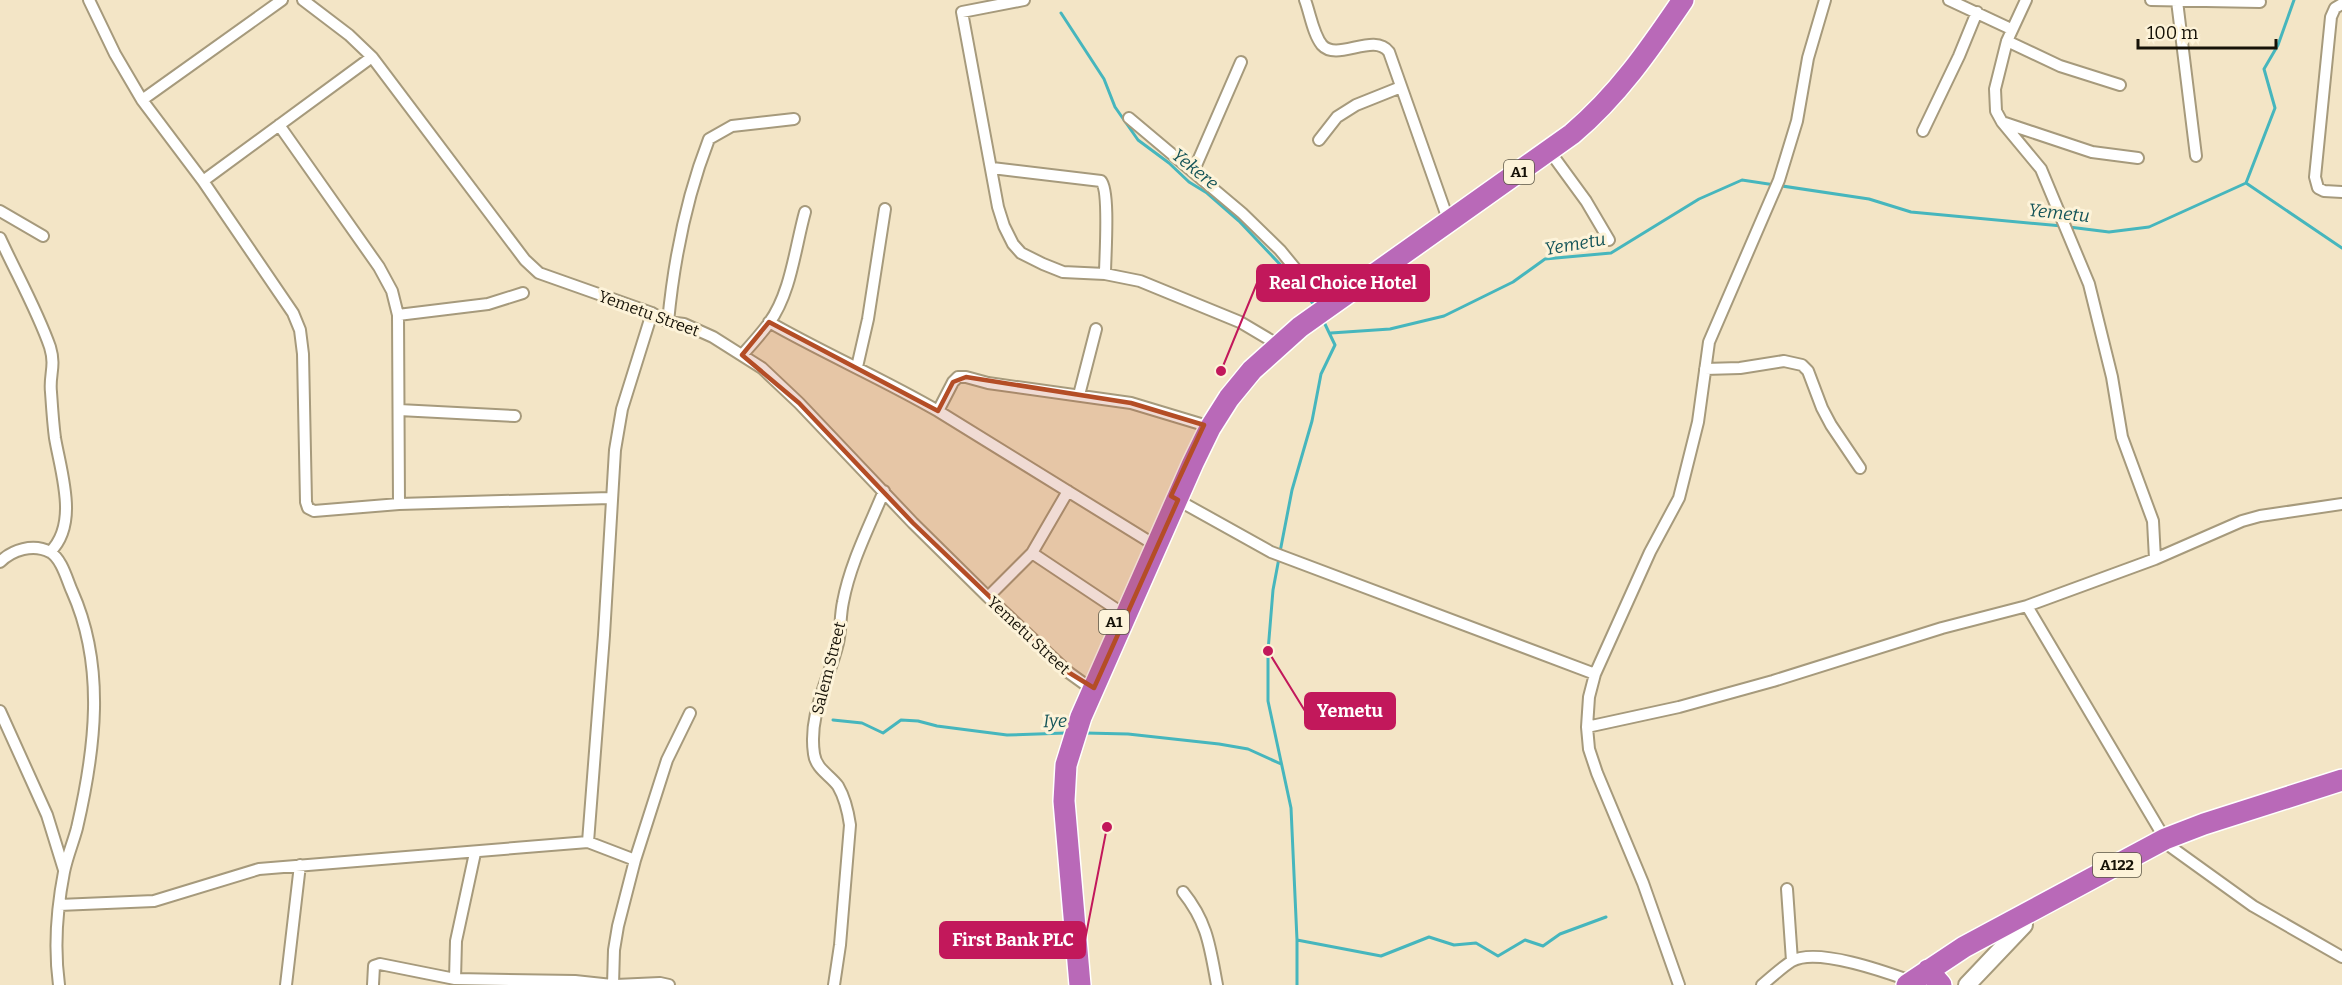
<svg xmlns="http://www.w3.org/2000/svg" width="2342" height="985" font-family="Bitter,serif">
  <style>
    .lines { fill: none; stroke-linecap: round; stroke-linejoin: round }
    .stream { stroke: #46b6bd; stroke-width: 3 }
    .street-casing { stroke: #a69a7c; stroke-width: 14 }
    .secondary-casing { stroke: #a69a7c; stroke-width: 20 }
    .highway-casing { stroke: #fff; stroke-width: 24 }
    .street { stroke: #fff; stroke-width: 10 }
    .secondary { stroke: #fff; stroke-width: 16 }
    .highway { stroke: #b969b8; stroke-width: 21 }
    .marked { fill: #b44d26; fill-opacity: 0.2; stroke: #b44d26; stroke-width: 4.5; stroke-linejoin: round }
    .labels { text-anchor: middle; stroke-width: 6; stroke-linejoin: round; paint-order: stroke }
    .shield { fill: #fdf3d9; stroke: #5b5646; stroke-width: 1.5 }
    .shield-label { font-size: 15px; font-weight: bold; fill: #161207 }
    .street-label { font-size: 16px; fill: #161207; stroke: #fdf3d9 }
    .water-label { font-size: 18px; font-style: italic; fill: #145458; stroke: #fdf3d9 }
    .leader { fill: none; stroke: #c2185b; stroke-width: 2 }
    .callout-dot { fill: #c2185b; stroke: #fdf3d9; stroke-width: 2 }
    .callout { fill: #c2185b; stroke: #c2185b; stroke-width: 2 }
    .callout-label { font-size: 18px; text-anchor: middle; font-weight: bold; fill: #fff }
  </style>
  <rect width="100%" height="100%" fill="#f3e5c6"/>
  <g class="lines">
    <path class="stream" d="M 1061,13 L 1104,79 L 1115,107 L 1138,140 L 1169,163 L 1189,182 L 1207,193 L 1239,221 L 1293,278 L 1315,306
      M 2246,183 L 2275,108 L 2264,69 L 2278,45 L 2294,0
      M 2069,227 L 2109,232 L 2149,227 L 2246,183 L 2342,248
      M 1331,333 L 1390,329 L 1444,316 L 1513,282 L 1545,259 L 1611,253 L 1699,199 L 1742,180 L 1869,199 L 1911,212 L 2062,226
      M 1280,552 L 1292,490 L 1312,421 L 1321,374 L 1335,345 L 1323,320
      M 1279,558 L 1273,590 L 1268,651 L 1268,701 L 1291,808 L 1297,940 L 1297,985
      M 833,720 L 862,723 L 883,733 L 901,720 L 918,721 L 937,726 L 1007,735 L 1066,733
      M 1085,733 L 1128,734 L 1219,744 L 1248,749 L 1281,764
      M 1297,940 L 1381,956 L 1429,937 L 1454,945 L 1476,943 L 1498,956 L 1525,940 L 1543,946 L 1560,934 L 1606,917"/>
    <defs>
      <path id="street" d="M 89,0 L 115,54 L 142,100 L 203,181 L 293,313 L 300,330 L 303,354 L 306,502 L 308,508 L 314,511 L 399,504 L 610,498
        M 303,0 L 349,35 L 372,57 L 525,260 L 539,273 L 652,313 L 668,322 L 684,324 L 713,337 L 762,368 L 799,403 L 913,523 L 988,597 L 1068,672 L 1086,685 L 1094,688
        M 1024,0 L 962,12 L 998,207 L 1004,226 L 1013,244 L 1021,253 L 1043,264 L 1063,272 L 1105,274 L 1140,281 L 1240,322 L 1272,341
        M 1305,0 C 1310,13 1313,34 1322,45 C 1337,62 1374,32 1389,52 L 1449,222
        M 1949,0 L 2011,29
        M 2026,0 L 2007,41 L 1995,89 L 1996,111 L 2002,122 L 2041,169 L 2089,284 L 2112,377 L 2122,437 L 2153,521 L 2155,559
        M 2151,0 L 2260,2
        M 2177,1 L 2196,156
        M 2342,4 L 2335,8 L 2331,17 L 2315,177 L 2318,188 L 2324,191 L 2342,192
        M 2007,41 L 2060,66 L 2120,85
        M 142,100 L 282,0
        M 1129,118 L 1242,213 L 1280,250 L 1322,301
        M 2005,123 L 2092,152 L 2138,158
        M 279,125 L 379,267 L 392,291 L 398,315 L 399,504
        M 1923,131 L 1959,56 L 1977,12
        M 1319,140 L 1337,117 L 1356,105 L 1401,87
        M 1548,149 L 1586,201 L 1609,240
        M 992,168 L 1101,181 C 1110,191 1105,257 1105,274
        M 1194,170 L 1241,62
        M 203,181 L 372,57
        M 0,211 L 43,236
        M 0,238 C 16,273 37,310 50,347 C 56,367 49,375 51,392 C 52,407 53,423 55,438 C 61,473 79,524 50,552
        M 398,315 L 488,304 L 523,293
        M 668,322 C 674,259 686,198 709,139 L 732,126 L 794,119
        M 769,322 C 825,354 883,379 938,411 L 953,382 L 958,377 L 966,377 L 988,383 L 1131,403 L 1204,425
        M 742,355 C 751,345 761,334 769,323 C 791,293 795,248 805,212
        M 857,367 L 868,319 L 885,209
        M 1705,369 L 1740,368 L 1784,361 L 1802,365 L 1808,371 L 1822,408 L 1831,425 L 1860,468
        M 1079,395 L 1096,329
        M 399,410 L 515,416
        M 938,411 L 1150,542
        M 1176,499 L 1271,552 L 1595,674
        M 1032,553 L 1119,611
        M 0,562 C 12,550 33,543 50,552 C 62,559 67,580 72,591 C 106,667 95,750 77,828 C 73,843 67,857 64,872 C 57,908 54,948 59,985
        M 988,597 L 1032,553 L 1068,491
        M 2027,606 L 2165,839 L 2171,847 L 2253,906 L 2342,957
        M 0,711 L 47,815 L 64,870
        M 1587,727 L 1679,707 L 1773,681 L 1942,628 L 2027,606 L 2155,559 L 2242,521 L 2260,516 L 2342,504
        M 588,842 L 604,635 L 615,450 L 622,409 L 652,313
        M 635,860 L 667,760 L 690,713
        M 1787,889 L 1792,961
        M 1183,892 C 1208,923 1210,948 1217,985
        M 59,905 L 154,901 L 259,869 L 588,842 L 635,860 L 618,926 L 614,950 L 613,985
        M 455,979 L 456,941 L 475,853
        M 286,985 L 300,865
        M 373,985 L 374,966 L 380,964 L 455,979 L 575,981 L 612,985
        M 616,985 L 660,983 L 669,985
        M 834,985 L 840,945 L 850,825 C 848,811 845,798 838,786 C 830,775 816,769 814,754 C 808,714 829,680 838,643 C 841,630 840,616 843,602 C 850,564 869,527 884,491
        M 1679,985 L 1643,883 L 1597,773 L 1589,749 L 1587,727 L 1589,697 L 1595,674 L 1650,552 L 1679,498 L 1698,422 L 1709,342 L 1779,180 L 1797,121 L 1808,58 L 1825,0
        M 1762,985 C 1769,979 1785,965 1792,961 C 1817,947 1886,972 1911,981"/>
      <path id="secondary" d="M 1967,985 L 2024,925"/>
      <path id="highway" d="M 1928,970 L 1941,985
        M 1080,985 L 1064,801 L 1066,765 L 1081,717 L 1193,463 L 1210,428 L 1229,398 L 1252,370 L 1300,327 L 1572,134 C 1618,95 1649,50 1683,0
        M 1907,985 L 1964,947 L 2165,839 L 2204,824 L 2342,780"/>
    </defs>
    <use href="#street" class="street-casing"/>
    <use href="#secondary" class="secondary-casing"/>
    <use href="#highway" class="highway-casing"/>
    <use href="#street" class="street"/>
    <use href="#secondary" class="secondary"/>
    <use href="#highway" class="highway"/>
  </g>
  <path class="marked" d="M 769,322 L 938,411 L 953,382 L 966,377 L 1131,403 L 1204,425 L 1171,496 L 1178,500 L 1094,688 L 1068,672 L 913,523 L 799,403 L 742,355 Z"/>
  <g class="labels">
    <g class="shield">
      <rect x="1504" y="160" width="30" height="24" rx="4.5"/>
      <rect x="1099" y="610" width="30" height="24" rx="4.5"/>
      <rect x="2093" y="853" width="48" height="24" rx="4.5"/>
    </g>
    <g class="shield-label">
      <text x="1519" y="177">A1</text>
      <text x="1114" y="627">A1</text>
      <text x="2117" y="870">A122</text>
    </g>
    <g class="street-label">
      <text transform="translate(649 313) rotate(20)" y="6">Yemetu Street</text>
      <text transform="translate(1029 635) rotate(43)" y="6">Yemetu Street</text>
      <text transform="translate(828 668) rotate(-76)" y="6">Salem Street</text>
    </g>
    <g class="water-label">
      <text transform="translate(1195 169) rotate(39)" y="6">Yekere</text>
      <text transform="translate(2059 213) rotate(6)" y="6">Yemetu</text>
      <text transform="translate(1575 244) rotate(-10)" y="6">Yemetu</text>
      <text transform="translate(1055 721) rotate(-1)" y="6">Iye</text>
    </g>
  </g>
  <path class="leader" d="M1221 371L1257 283M1268 651L1305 711M1107 827L1085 940"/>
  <g class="callout-dot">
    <circle cx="1221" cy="371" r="6"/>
    <circle cx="1268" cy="651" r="6"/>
    <circle cx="1107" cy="827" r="6"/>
  </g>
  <g class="callout">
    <rect x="1257" y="265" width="172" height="36" rx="6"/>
    <rect x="1305" y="693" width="90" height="36" rx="6"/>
    <rect x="940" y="922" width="145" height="36" rx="6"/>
  </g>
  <g class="callout-label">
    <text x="1343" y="289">Real Choice Hotel</text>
    <text x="1350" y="717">Yemetu</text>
    <text x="1013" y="946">First Bank PLC</text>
  </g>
  <path d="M2138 39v9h138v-9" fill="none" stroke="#161207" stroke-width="3"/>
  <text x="2147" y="39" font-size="18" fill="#161207" stroke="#fdf3d9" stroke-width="4.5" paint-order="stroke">100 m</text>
</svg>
